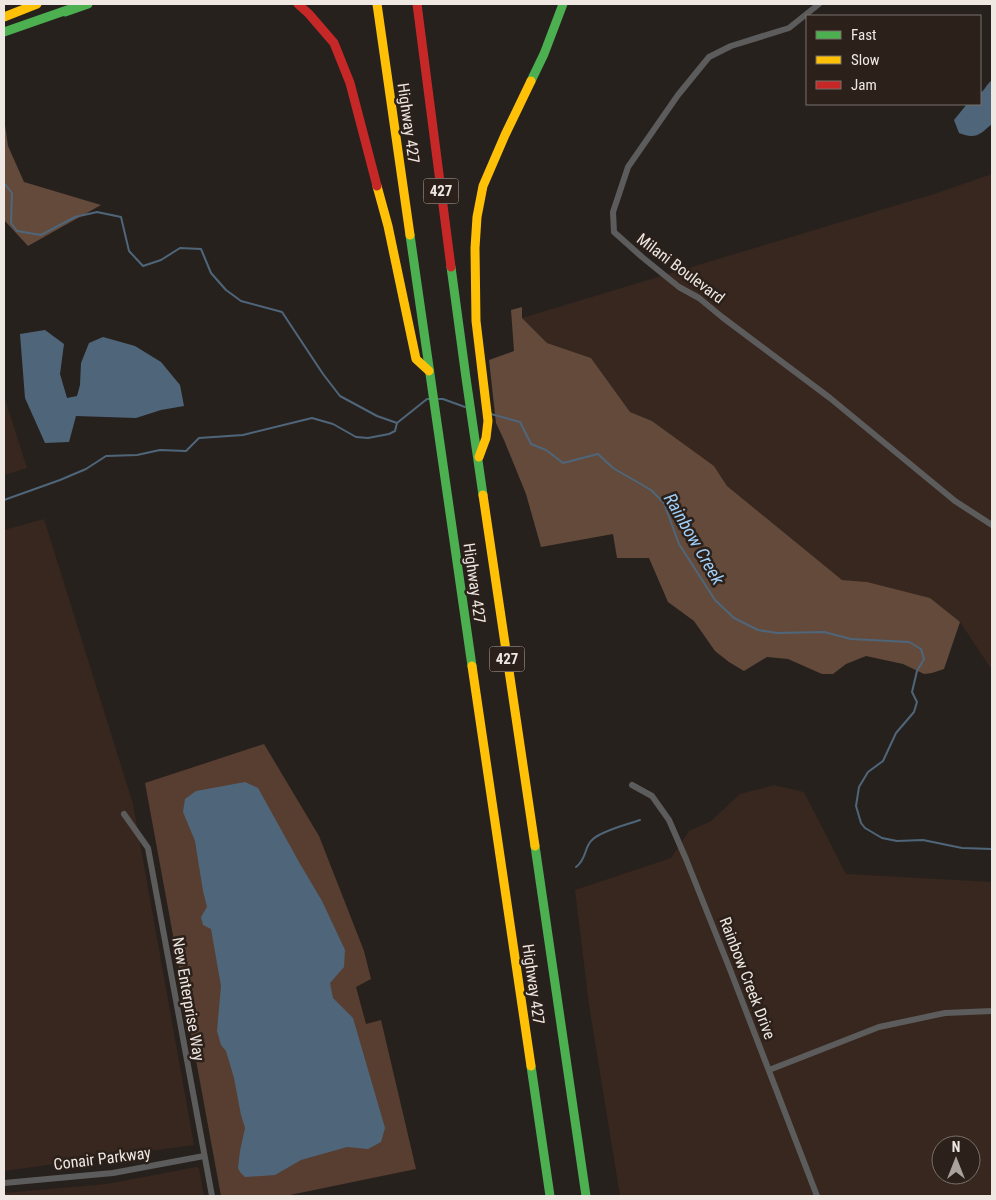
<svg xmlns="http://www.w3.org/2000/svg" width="996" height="1200" font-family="'Roboto Condensed',sans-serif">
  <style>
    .built { fill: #37271e; fill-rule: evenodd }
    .green { fill: #573e30 }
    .forest { fill: #634a3b }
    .water { fill: #4f667a }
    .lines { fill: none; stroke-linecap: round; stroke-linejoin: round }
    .stream { stroke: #4f667a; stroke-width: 2 }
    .street { stroke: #5d5c5c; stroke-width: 6 }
    .fast { stroke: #4caf50; stroke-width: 9 }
    .slow { stroke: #ffc107; stroke-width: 9 }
    .jam { stroke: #c62828; stroke-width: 9 }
    .labels { text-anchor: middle; stroke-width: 5; stroke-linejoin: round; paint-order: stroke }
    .shield { fill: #2b201a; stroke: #b4aba6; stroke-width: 1 }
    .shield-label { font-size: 15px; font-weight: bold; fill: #efe7e2 }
    .street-label { font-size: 16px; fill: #efe7e2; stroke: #2b201a }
    .water-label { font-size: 18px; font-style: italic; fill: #a0d0f9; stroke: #2b201a }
  </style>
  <rect width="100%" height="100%" fill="#27211e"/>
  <path class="built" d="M 992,174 L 992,670 L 960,622 L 949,615 L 867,582 L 842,580 L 727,486 L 714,466 L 652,421 L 630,412 L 591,358 L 547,343 L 522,318 L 934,194 Z
    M 4,396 L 27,468 L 4,475 Z
    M 44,519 L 133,804 L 194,1145 L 4,1171 L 4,530 Z
    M 774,785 L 804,792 L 846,874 L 992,882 L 992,1196 L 620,1196 L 589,1005 L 575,890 L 671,858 L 689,831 L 711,821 L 740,794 ZM 941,1145 L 971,1145 L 971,1175 L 941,1175 Z
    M 196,1167 L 199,1168 L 204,1196 L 4,1196 L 4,1193 L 107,1184 Z"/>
  <path class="green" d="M 264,744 L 319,836 L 364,951 L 371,979 L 356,987 L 366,1024 L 381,1020 L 416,1169 L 285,1196 L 221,1196 L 145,783 Z"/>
  <path class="forest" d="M 4,118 L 8,146 L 24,182 L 101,205 L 28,246 L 4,220 Z
    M 522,307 L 522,318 L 547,343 L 591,358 L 630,412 L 652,421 L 714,466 L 727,486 L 842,580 L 867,582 L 930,598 L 960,622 L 944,669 L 932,673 L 924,674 L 903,664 L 866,656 L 846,664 L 833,674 L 822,674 L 788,659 L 767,657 L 744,671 L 729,662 L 715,651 L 694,621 L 668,602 L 649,558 L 617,558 L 613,534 L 541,547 L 526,494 L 504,440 L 496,423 L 489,360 L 514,351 L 511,310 Z"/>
  <path class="water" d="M 991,81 L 992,81 L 992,124 C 980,134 976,140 959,133 L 954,120 L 967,104 L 980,104 L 980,93 C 985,90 986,85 991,81 Z
    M 45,330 L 64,344 L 60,374 L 67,398 L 77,396 L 80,385 L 81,363 L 89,343 L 103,337 L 135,346 L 161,362 L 180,385 L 184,406 L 161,410 L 136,418 L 76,416 L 69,442 L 45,443 L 25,398 L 20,334 Z
    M 245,782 L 258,788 L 299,862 L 322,901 L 345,950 L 344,967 L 330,983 L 333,998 L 353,1018 L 385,1128 L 381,1142 L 368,1149 L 347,1147 L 301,1160 L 275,1175 L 245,1177 L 240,1172 L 238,1168 L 240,1151 L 245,1128 L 241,1115 L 234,1078 L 226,1051 L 221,1045 L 217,1031 L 221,986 L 211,929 L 203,925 L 201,917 L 207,907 L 203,891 L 195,841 L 183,812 L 185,799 L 196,791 Z"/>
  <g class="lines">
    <path class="stream" d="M 4,183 L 12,193 L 11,223 L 17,231 L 41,235 L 75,217 L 97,212 L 121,217 L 129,251 L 143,266 L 161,260 L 180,248 L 201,249 L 211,273 L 226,290 L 241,301 L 282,312 L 323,374 L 340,396 L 377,416 L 397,423
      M 439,399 L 443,399 L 465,407
      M 491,414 L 520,422 L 531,444 L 546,450 L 563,463 L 598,454 L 613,468 L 651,490 L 664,503 L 679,544 L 715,600 L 734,618 L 758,630 L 777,633 L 824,632 L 851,639 L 909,642 L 921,649 L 924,659 L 917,671 L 912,692 L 917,702 L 914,712 L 896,733 L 883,761 L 868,772 L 859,787 L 856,806 L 861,823 L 865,828 L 882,838 L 897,841 L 923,840 L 962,848 L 992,849
      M 397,423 L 427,399 L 429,399
      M 4,500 L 60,480 L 86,469 L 106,456 L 137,455 L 160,450 L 186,451 L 199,438 L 243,435 L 312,418 L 333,424 L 356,437 L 368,438 L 389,434 L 395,431 L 397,423
      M 576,867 C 587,859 584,847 592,840 C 600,831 629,824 640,820"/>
    <path class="street" d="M 819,4 L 789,28 L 731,46 L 709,57 L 678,95 L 628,167 L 613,212 L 614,232 L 642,257 L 679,287 L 699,298 L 722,317 L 830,398 L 955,501 L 992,525
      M 632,785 L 652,796 L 669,820 L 686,859 L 731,972 L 817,1196
      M 124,814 L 148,848 L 212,1196
      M 769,1070 L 879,1027 L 945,1013 L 992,1011
      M 4,1183 L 113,1173 L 204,1156"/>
    <path class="fast" d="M 65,12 L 88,4
      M 4,32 L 70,9
      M 531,81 L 544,54 L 563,4
      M 410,235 L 472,666
      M 451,267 L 466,378 L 483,495
      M 535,846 L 586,1196
      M 531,1066 L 550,1196"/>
    <path class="slow" d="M 377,4 L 410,235
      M 4,17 L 37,4
      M 377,186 L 388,226 L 416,359 L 429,371
      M 479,457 L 486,438 L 488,421 L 476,321 L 475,248 L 477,217 L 483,186 L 505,135 L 531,81
      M 483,495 L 535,846
      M 472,666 L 531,1066"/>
    <path class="jam" d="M 298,4 L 309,14 L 334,43 L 350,83 L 377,186
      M 417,4 L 451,267"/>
  </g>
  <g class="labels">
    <g class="shield">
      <rect x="423.5" y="178.5" width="35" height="25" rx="4"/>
      <rect x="489.5" y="646.5" width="35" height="25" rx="4"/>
    </g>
    <g class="shield-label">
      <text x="441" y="196">427</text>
      <text x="507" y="664">427</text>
    </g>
    <g class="street-label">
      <text transform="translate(409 123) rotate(82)" y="6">Highway 427</text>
      <text transform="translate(681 268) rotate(37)" y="6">Milani Boulevard</text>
      <text transform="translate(475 583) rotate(82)" y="6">Highway 427</text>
      <text transform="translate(748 978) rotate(69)" y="6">Rainbow Creek Drive</text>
      <text transform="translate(534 984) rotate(82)" y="6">Highway 427</text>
      <text transform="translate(189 999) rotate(80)" y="6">New Enterprise Way</text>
      <text transform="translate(102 1158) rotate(-7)" y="6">Conair Parkway</text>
    </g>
    <g class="water-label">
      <text transform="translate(694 539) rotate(60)" y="6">Rainbow Creek</text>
    </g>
  </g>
  <rect width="996" height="1200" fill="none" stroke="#efe7e2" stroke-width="10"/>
  <rect x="806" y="15" width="175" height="90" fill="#2b201a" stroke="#79706a"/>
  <rect x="816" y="31" width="25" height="8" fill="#4caf50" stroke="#79706a"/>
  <text x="851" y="40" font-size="15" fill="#efe7e2">Fast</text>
  <rect x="816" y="56" width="25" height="8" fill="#ffc107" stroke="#79706a"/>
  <text x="851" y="65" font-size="15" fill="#efe7e2">Slow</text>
  <rect x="816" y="81" width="25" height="8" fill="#c62828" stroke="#79706a"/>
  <text x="851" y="90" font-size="15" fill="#efe7e2">Jam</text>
  <g transform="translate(956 1160)"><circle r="24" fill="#2b201a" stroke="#79706a"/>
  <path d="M0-4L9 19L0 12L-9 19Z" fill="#a9a29d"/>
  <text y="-8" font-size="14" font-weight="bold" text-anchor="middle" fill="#efe7e2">N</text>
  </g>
</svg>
